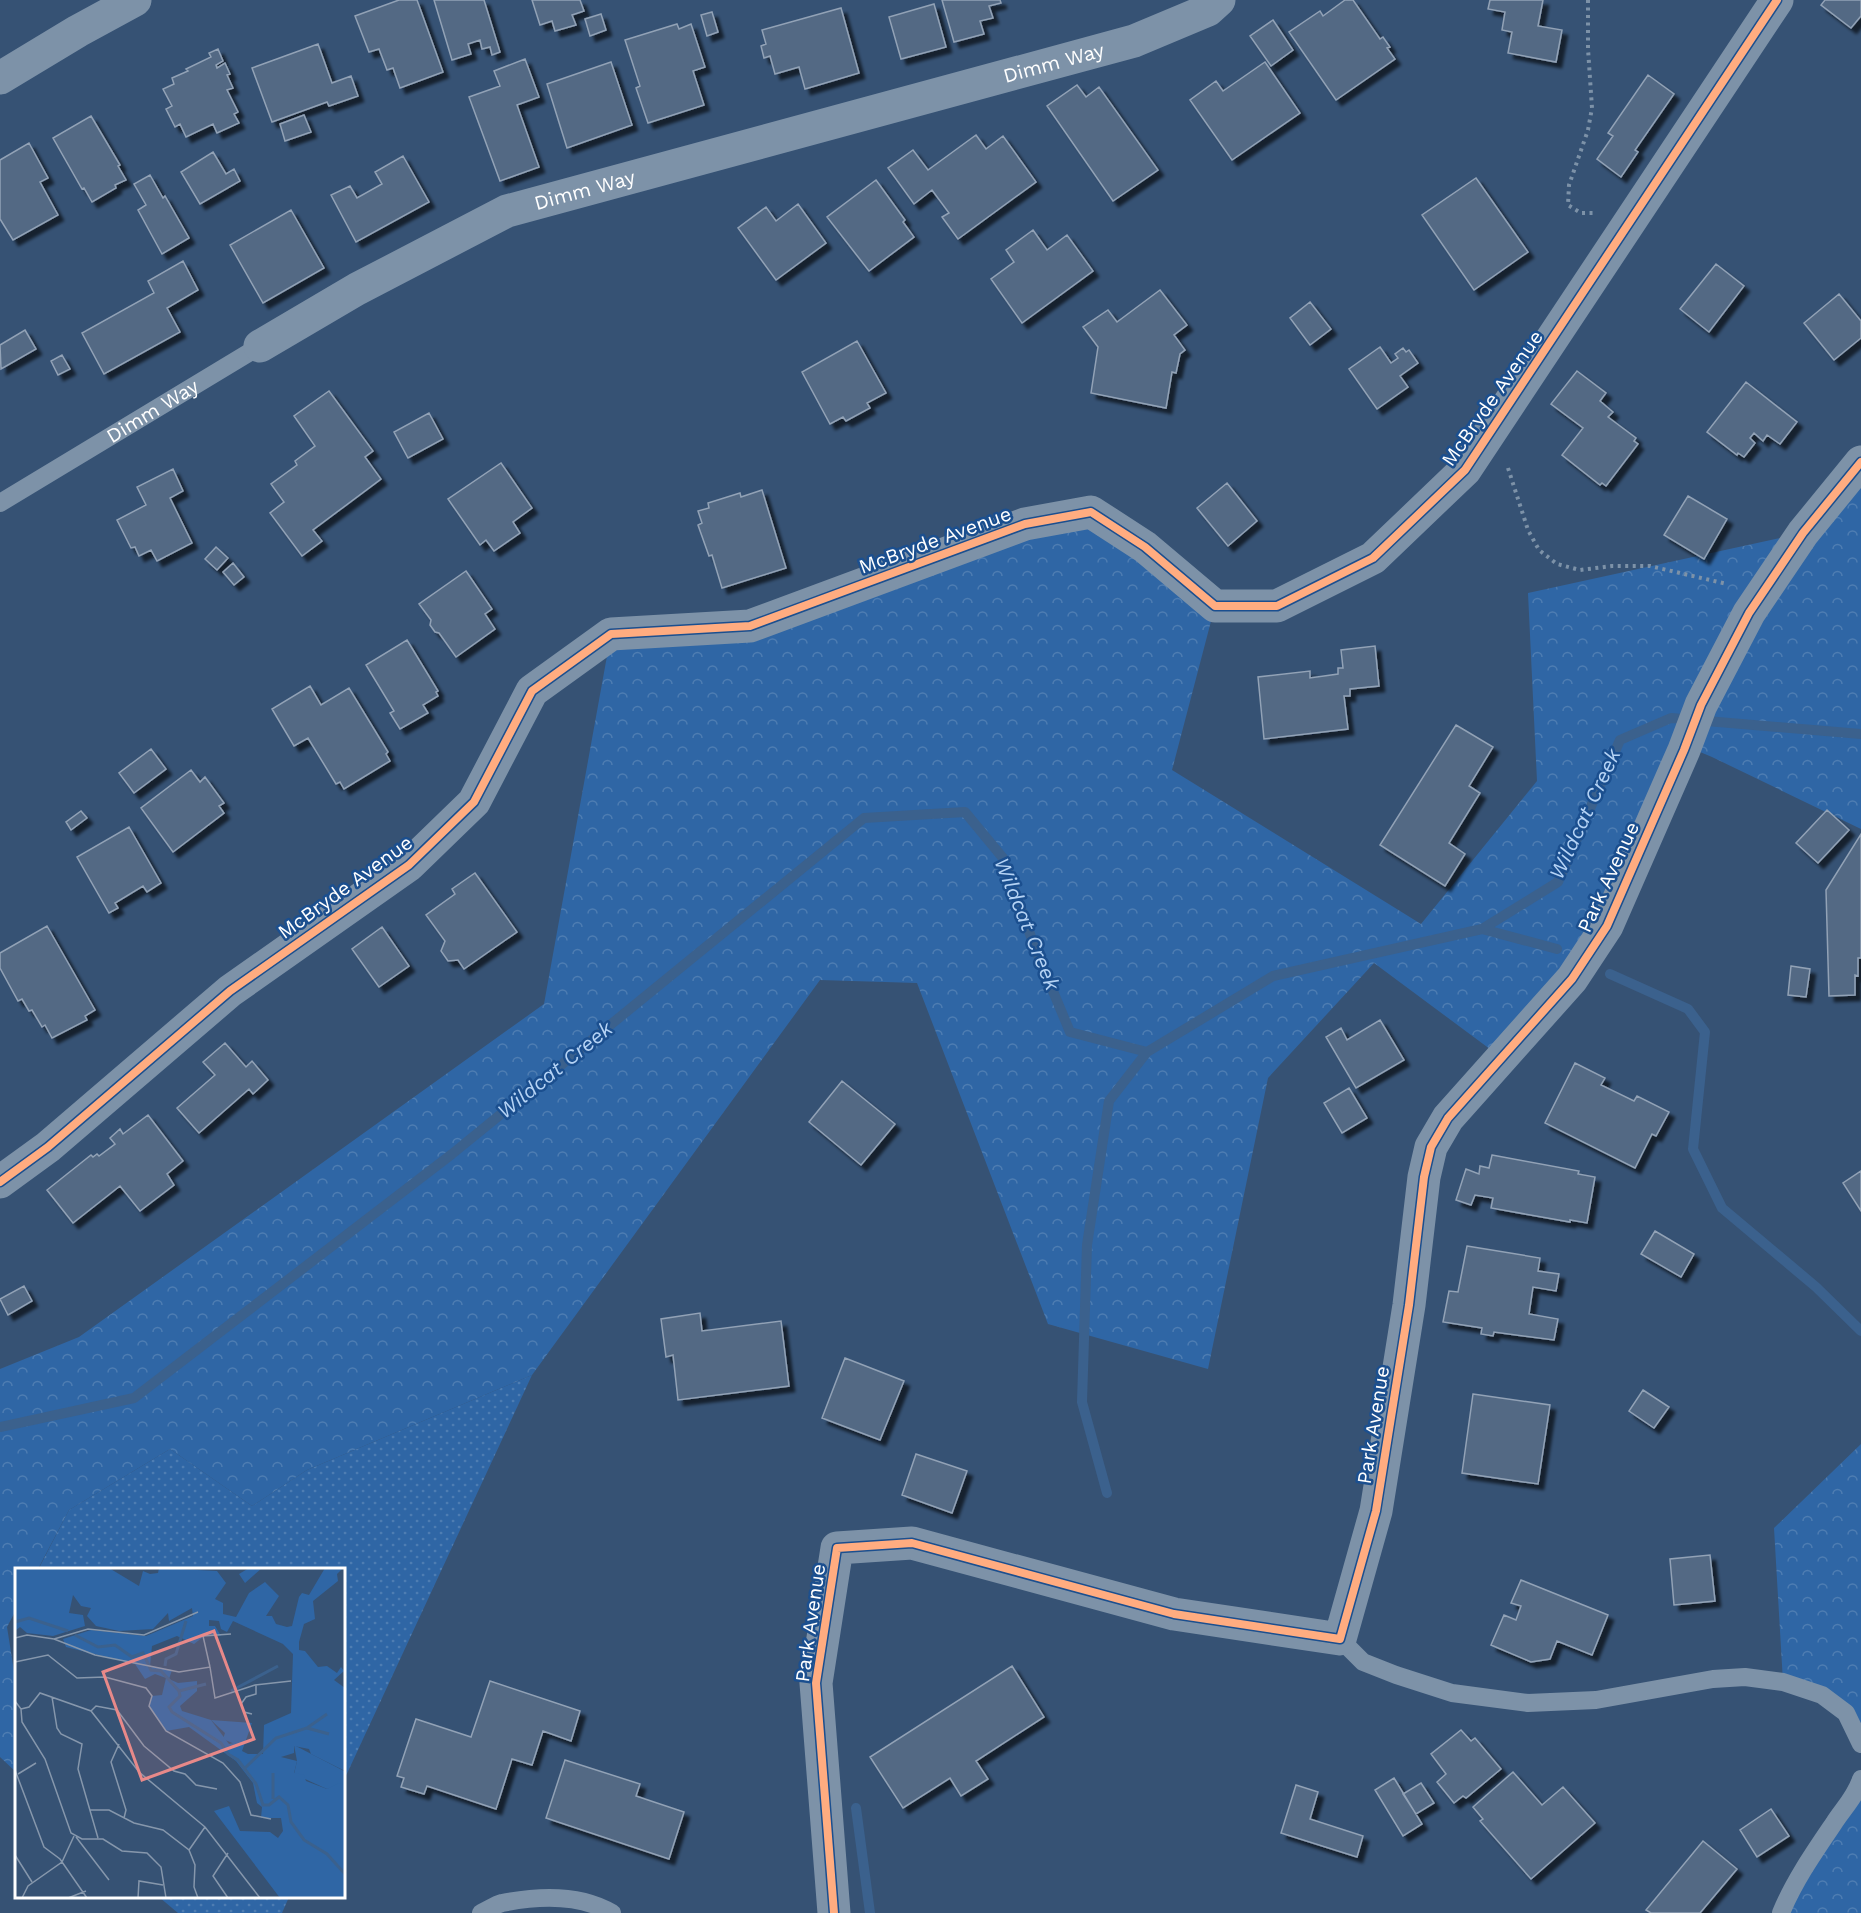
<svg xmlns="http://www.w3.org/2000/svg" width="1861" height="1913" font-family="'Work Sans',sans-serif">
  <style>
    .grass { fill: url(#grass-dots) }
    .forest { fill: url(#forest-crowns) }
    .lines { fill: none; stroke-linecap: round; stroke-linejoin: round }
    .stream { stroke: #3b618d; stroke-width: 10 }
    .building { fill: #526984; stroke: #92a2b6; stroke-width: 1.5; filter: url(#shadow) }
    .path { stroke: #7d92a8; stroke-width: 4; stroke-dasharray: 3 4.5; stroke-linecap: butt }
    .lane { stroke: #7d92a8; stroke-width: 18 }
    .street { stroke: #7d92a8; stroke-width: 33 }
    .cycleway-casing { stroke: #1b4f8f; stroke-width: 11 }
    .cycleway { stroke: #ffac80; stroke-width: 8 }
    .labels { text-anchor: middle; stroke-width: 5; stroke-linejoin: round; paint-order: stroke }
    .street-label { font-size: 20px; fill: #fff; stroke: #1b4f8f }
    .water-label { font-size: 21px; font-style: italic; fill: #b5d3f5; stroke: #1b4f8f }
    .inset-river { fill: none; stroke: #3b618d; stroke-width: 3 }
    .inset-road { fill: none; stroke: #8697ac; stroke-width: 1.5 }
    .view { fill: #e88989; fill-opacity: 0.15; stroke: #e88989; stroke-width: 3 }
    .inset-edge { fill: none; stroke: #fff; stroke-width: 3 }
  </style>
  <defs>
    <pattern id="grass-dots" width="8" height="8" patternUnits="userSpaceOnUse" patternTransform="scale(1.5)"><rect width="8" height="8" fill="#2f66a5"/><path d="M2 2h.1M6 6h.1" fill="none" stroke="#4e7db2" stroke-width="1.8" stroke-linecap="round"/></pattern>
    <pattern id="forest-crowns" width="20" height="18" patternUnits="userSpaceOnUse" patternTransform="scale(1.5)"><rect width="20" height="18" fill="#2f66a5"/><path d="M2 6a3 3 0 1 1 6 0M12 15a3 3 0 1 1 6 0" fill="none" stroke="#4e7db2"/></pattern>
    <filter id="shadow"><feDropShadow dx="5.5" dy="5.5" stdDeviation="1.5" flood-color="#0009"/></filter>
  </defs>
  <rect width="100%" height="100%" fill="#365274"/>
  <path class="grass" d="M 532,1375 L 344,1780 L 344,1570 L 38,1570 L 69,1510 L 170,1449 L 252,1506 L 307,1470 Z
    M 159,1897 L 289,1897 L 282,1913 L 178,1913 Z"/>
  <path class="forest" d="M 1861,448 L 1861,829 L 1712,757 L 1681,744 L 1607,926 L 1502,1058 L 1374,963 L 1268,1078 L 1208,1369 L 1048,1324 L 917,983 L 820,980 L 532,1375 L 307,1470 L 252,1506 L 170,1449 L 69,1510 L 38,1569 L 16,1570 L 16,1610 L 7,1627 L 16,1684 L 16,1772 L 0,1757 L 0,1369 L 79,1337 L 544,1004 L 611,634 L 750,626 L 1091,512 L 1215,606 L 1172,770 L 1421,924 L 1537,781 L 1528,593 L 1803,533 Z
    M 1861,1444 L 1861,1744 L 1846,1713 L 1783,1682 L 1774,1528 Z
    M 1861,1779 L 1861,1913 L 1781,1913 Z"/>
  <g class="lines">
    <path class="stream" d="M 1482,929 L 1557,949
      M 1610,974 L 1688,1009 L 1705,1032 L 1693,1149 L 1722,1208 L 1816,1287 L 1861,1331
      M 0,1427 L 134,1398 L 452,1154 L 864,818 L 965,812 L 1003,858 L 1035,948 L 1070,1032 L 1147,1052 L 1273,976 L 1482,929 L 1558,882 L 1620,740 L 1671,718 L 1861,734
      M 1107,1493 L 1082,1402 L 1087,1245 L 1109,1101 L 1147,1052
      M 856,1808 L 870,1913"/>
  </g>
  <path class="building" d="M 399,0 L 417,0 L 443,72 L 400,88 L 393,68 L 387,70 L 379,49 L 369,52 L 355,16 Z
    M 434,0 L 484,0 L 500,52 L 492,55 L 490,47 L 482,49 L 480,40 L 468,44 L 471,54 L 452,60 Z
    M 532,0 L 580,0 L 584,11 L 572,15 L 576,25 L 555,31 L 552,21 L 540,25 Z
    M 942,0 L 1000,0 L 1001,3 L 989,6 L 993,18 L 980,21 L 984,34 L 954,42 Z
    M 1345,0 L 1353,0 L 1380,39 L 1383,37 L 1390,47 L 1387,48 L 1395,59 L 1336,100 L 1289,32 L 1320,11 L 1323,16 Z
    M 1490,0 L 1543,0 L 1538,26 L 1562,30 L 1556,62 L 1508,53 L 1512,32 L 1502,30 L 1505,12 L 1488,9 Z
    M 1825,0 L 1861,0 L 1861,16 L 1851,28 L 1821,5 Z
    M 934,4 L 946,47 L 901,59 L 889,17 Z
    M 841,8 L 859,73 L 805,89 L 799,67 L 775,74 L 770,56 L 764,58 L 761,46 L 766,44 L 762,30 Z
    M 712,12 L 718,32 L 707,36 L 701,15 Z
    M 601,14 L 606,30 L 590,36 L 585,19 Z
    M 1273,20 L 1293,50 L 1271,66 L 1250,36 Z
    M 677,24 L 679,29 L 691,24 L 705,67 L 693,71 L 704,105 L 648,123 L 636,88 L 640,86 L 625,40 Z
    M 318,44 L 332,83 L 351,76 L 358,96 L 329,106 L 327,102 L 272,122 L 252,68 Z
    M 218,49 L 223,61 L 216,65 L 217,68 L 225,63 L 230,74 L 227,75 L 233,88 L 227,90 L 238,112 L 234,114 L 239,123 L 217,133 L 213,124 L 186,137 L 180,124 L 175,127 L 166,109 L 172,106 L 163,89 L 174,84 L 172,78 L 188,71 L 186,69 L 211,57 L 209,53 Z
    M 525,59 L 539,97 L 517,105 L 539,167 L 500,181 L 469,97 L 500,86 L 494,71 Z
    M 611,62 L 632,125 L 567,148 L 547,84 Z
    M 1265,62 L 1300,113 L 1232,160 L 1190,100 L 1216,81 L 1223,91 Z
    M 1648,75 L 1674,94 L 1635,150 L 1638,152 L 1621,177 L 1597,159 L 1613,136 L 1608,133 Z
    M 1077,85 L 1086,97 L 1099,87 L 1158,170 L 1113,201 L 1047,106 Z
    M 304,115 L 311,132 L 285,141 L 280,124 Z
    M 91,116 L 120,165 L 118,166 L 126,180 L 115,185 L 116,188 L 92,202 L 84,188 L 82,189 L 53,138 Z
    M 976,135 L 986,149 L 1003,136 L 1036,182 L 958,239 L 942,217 L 949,213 L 932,190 L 914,204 L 888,168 L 913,150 L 928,170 Z
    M 29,143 L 48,178 L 40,182 L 58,215 L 13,240 L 0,219 L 0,160 Z
    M 213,152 L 226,174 L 234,169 L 240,181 L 200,204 L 181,172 Z
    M 403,156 L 429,202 L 356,242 L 331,195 L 350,186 L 357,198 L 382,184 L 375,172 Z
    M 150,175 L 163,198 L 165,196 L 189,238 L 162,254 L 138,210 L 146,205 L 134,184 Z
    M 1476,178 L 1528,252 L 1474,290 L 1422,215 Z
    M 876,180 L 905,220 L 903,222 L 914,237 L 869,271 L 827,217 Z
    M 798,204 L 826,243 L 776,280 L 738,228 L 766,207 L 776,221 Z
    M 291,210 L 324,268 L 263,303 L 230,245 Z
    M 1033,230 L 1047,250 L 1067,235 L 1093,271 L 1022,323 L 991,279 L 1014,262 L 1006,250 Z
    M 183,261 L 198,290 L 167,308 L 180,332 L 104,374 L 82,333 L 154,293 L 148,281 Z
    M 1716,264 L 1744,286 L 1709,332 L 1680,309 Z
    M 1160,290 L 1187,325 L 1174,335 L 1185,350 L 1180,354 L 1176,373 L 1172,372 L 1166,408 L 1091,393 L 1098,347 L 1083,327 L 1108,310 L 1117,322 Z
    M 1839,294 L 1861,321 L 1861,338 L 1834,360 L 1804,323 Z
    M 1310,302 L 1331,329 L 1310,345 L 1290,318 Z
    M 25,330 L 36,349 L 1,369 L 0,345 Z
    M 857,341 L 886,393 L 867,403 L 870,408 L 846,421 L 843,417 L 830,424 L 802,372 Z
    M 1380,347 L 1391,363 L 1398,358 L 1395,354 L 1403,348 L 1406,352 L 1409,350 L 1418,363 L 1400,376 L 1408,387 L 1377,409 L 1349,369 Z
    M 62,355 L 70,369 L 58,375 L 51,361 Z
    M 1577,371 L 1606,393 L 1600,401 L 1613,412 L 1608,417 L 1636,438 L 1634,441 L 1638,444 L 1606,486 L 1602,483 L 1600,485 L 1562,455 L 1583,428 L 1551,404 Z
    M 1746,382 L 1797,422 L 1780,444 L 1767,435 L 1763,441 L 1754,433 L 1750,438 L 1755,443 L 1744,457 L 1738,453 L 1737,455 L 1707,432 Z
    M 329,391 L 373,451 L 365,457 L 381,479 L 313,530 L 322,541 L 302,556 L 270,513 L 284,502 L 271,484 L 297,465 L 295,461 L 315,446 L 294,416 Z
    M 429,413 L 443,439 L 408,458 L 394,432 Z
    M 501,463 L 532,508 L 513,522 L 520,533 L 494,551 L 486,540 L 480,545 L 448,499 Z
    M 173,469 L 183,491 L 170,498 L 192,543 L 157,561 L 151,550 L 139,556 L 135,547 L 131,548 L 117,520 L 146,505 L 137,487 Z
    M 1227,483 L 1257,521 L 1228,546 L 1197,508 Z
    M 762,490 L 786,568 L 722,588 L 712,555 L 709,556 L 698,525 L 702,523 L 698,511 L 709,508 L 708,503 L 740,493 L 741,497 Z
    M 1688,496 L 1727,519 L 1704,559 L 1664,535 Z
    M 216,547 L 228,558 L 217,570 L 205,559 Z
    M 233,563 L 244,577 L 234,585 L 223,572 Z
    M 466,571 L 492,609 L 485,614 L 495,629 L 456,657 L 439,633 L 435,632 L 430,625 L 431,620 L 419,604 Z
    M 407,640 L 438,691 L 436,692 L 438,696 L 423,705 L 428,713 L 400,729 L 390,713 L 394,711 L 366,665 Z
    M 1375,646 L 1379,686 L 1350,689 L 1350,696 L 1344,696 L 1348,729 L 1264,739 L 1258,677 L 1310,671 L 1310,678 L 1338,674 L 1338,668 L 1343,668 L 1341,650 Z
    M 310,686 L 321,705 L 349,688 L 388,752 L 386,754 L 390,761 L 344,789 L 340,782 L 336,784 L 308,738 L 294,746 L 272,709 Z
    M 1456,725 L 1493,747 L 1469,786 L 1480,793 L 1449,843 L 1465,854 L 1445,886 L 1380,845 Z
    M 151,749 L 166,769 L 134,793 L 119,773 Z
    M 191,770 L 200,782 L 205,777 L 224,803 L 219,806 L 224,813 L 173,852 L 141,808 Z
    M 1827,810 L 1849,830 L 1818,863 L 1796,843 Z
    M 81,811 L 87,818 L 71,830 L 66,822 Z
    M 129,827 L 161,883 L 147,892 L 143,886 L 115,903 L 118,908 L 109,913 L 77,857 Z
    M 1861,834 L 1861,958 L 1858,958 L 1858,976 L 1855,975 L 1855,995 L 1829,996 L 1826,890 Z
    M 475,873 L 517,932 L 464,969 L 458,960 L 448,961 L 441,951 L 445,941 L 426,915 L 455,894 L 452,889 Z
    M 47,926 L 95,1010 L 85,1016 L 87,1020 L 52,1038 L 45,1025 L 42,1027 L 32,1010 L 29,1011 L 22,999 L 18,1001 L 0,968 L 0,953 Z
    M 382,927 L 409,966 L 379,987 L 352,949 Z
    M 1791,966 L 1810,969 L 1806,997 L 1788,995 Z
    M 1380,1020 L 1404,1060 L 1356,1088 L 1326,1037 L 1341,1028 L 1347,1040 Z
    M 225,1043 L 246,1067 L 252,1061 L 268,1080 L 253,1094 L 249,1089 L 199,1133 L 177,1108 L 215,1075 L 203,1062 Z
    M 1575,1063 L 1605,1078 L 1601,1085 L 1634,1101 L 1637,1096 L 1669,1112 L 1656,1136 L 1652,1134 L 1635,1168 L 1545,1123 Z
    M 842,1081 L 895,1124 L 861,1165 L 809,1122 Z
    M 1349,1088 L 1367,1118 L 1342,1133 L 1324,1103 Z
    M 148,1115 L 183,1161 L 167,1174 L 174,1185 L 140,1211 L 120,1186 L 73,1223 L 47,1190 L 91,1155 L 93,1157 L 97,1154 L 99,1156 L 115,1144 L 110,1138 L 120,1129 L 123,1134 Z
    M 1492,1155 L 1579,1171 L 1578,1174 L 1595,1177 L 1587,1223 L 1570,1220 L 1570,1222 L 1491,1208 L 1493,1198 L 1475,1195 L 1471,1205 L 1456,1200 L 1466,1169 L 1479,1174 L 1480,1166 L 1489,1168 Z
    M 1861,1171 L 1861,1211 L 1843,1183 Z
    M 1655,1231 L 1694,1254 L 1681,1277 L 1641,1254 Z
    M 1467,1246 L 1540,1258 L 1538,1271 L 1559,1274 L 1556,1291 L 1533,1287 L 1529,1314 L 1558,1319 L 1554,1340 L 1494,1332 L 1493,1336 L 1481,1334 L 1482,1328 L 1443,1322 L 1449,1291 L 1458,1292 Z
    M 24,1286 L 32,1301 L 8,1315 L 0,1299 Z
    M 700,1313 L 702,1331 L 781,1321 L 789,1386 L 678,1400 L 673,1355 L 666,1357 L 661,1319 Z
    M 845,1358 L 904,1381 L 880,1440 L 822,1418 Z
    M 1643,1390 L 1669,1407 L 1654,1428 L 1629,1411 Z
    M 1473,1394 L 1550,1405 L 1538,1484 L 1462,1473 Z
    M 916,1454 L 967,1471 L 952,1513 L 902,1495 Z
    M 1710,1555 L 1715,1601 L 1674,1605 L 1670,1559 Z
    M 1521,1580 L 1608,1615 L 1592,1655 L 1557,1641 L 1550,1659 L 1531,1662 L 1491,1645 L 1504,1615 L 1516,1620 L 1521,1606 L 1511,1603 Z
    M 1012,1666 L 1044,1717 L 976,1761 L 988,1779 L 961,1796 L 950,1778 L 903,1808 L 870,1757 Z
    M 490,1681 L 580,1711 L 571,1741 L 543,1731 L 532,1765 L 512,1759 L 496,1809 L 427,1786 L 424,1794 L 401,1787 L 404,1778 L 397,1776 L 416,1719 L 471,1737 Z
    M 1461,1730 L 1471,1741 L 1475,1738 L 1501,1769 L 1466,1798 L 1463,1796 L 1454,1803 L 1437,1782 L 1446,1774 L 1431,1754 Z
    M 565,1760 L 640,1784 L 636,1796 L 684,1812 L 669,1859 L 546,1818 Z
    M 1513,1772 L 1542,1805 L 1563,1787 L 1595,1823 L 1531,1879 L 1480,1821 L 1483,1819 L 1473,1807 Z
    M 1394,1778 L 1422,1824 L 1403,1836 L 1375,1790 Z
    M 1421,1783 L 1434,1803 L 1416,1814 L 1403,1794 Z
    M 1296,1785 L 1318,1792 L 1310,1819 L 1363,1836 L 1357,1857 L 1281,1833 Z
    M 1771,1809 L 1789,1836 L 1757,1857 L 1740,1830 Z
    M 1703,1841 L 1737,1869 L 1700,1913 L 1651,1913 L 1646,1910 Z"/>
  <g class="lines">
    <path class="path" d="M 1588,0 L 1588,49 L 1592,108 L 1588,130 L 1569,185 L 1568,205 L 1581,213 L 1593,213
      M 1508,468 L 1528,530 L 1539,550 L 1557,564 L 1580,570 L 1612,566 L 1650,566 L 1727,584"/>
    <g class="lane">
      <path id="s1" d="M 0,503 L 260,346"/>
      <path d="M 1340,1639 L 1363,1662 L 1396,1675 L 1452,1693 L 1528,1703 L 1596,1700 L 1713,1679 L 1745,1677 L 1783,1682 L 1822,1695 L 1846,1713 L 1861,1744"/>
      <path d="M 481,1913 C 488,1910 495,1905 502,1903 C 537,1896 580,1894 612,1913"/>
      <path d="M 1781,1913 C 1794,1881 1815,1851 1834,1823 C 1843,1809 1856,1796 1861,1779"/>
    </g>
    <g class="street">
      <path d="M 0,78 L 78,31 L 135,0"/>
      <path id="s2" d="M 260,346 L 357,289 L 507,211 L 1134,41 L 1208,10 L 1219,0"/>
      <path d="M 0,1182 L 48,1147 L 230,991 L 409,865 L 474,802 L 532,691 L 611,634 L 750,626 L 1025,524 L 1091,512 L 1145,547 L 1215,606 L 1277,606 L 1373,558 L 1465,470 L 1777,0"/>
      <path d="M 834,1913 L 816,1683 L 837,1548 L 912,1543 L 1174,1614 L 1340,1639 L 1376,1511 L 1409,1305 L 1424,1177 L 1431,1147 L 1448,1118 L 1572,979 L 1607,926 L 1684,750 L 1701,705 L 1749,613 L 1803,533 L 1861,462"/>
    </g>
    <defs>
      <path id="cycleway" d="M 0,1182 L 48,1147 L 230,991 L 409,865 L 474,802 L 532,691 L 611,634 L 750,626 L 1025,524 L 1091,512 L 1145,547 L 1215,606 L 1277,606 L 1373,558 L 1465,470 L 1777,0
        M 834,1913 L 816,1683 L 837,1548 L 912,1543 L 1174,1614 L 1340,1639 L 1376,1511 L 1409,1305 L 1424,1177 L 1431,1147 L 1448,1118 L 1572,979 L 1607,926 L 1684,750 L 1701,705 L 1749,613 L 1803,533 L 1861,462"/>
    </defs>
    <use href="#cycleway" class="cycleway-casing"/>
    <use href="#cycleway" class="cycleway"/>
  </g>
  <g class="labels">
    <g class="street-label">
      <text dy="7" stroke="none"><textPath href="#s2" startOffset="848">Dimm Way</textPath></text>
      <text dy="7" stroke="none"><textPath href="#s2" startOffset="362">Dimm Way</textPath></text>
      <text transform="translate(1492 398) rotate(-55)" y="7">McBryde Avenue</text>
      <text dy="7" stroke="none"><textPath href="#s1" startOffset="178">Dimm Way</textPath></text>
      <text transform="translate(935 540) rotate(-20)" y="7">McBryde Avenue</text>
      <text transform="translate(1608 877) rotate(-65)" y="7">Park Avenue</text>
      <text transform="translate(345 887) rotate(-36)" y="7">McBryde Avenue</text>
      <text transform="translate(1373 1425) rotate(-81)" y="7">Park Avenue</text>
      <text transform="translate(810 1623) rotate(-82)" y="7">Park Avenue</text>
    </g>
    <g class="water-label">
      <text transform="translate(1585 814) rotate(-65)" y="7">Wildcat Creek</text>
      <text transform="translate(1027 924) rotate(68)" y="7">Wildcat Creek</text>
      <text transform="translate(555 1070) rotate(-39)" y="7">Wildcat Creek</text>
    </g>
  </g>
  <g transform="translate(15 1568)">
    <rect width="330" height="330" fill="#365274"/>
    <path d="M 196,152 L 237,155 L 231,172 L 222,177 L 208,171 L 210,165 ZM 279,177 L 329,203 L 330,217 L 312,221 L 279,206 L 282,193 Z" fill="#2f66a5"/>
    <path d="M 0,0 L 94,0 L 124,18 L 128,3 L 135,6 L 143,5 L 144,0 L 202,3 L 211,15 L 200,31 L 208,35 L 208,46 L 221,49 L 234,25 L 250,14 L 264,28 L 251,48 L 257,48 L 261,56 L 272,59 L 277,58 L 284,29 L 287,25 L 294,27 L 310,0 L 328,0 L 322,6 L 323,13 L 298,33 L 300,51 L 289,56 L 284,74 L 284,82 L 290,83 L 303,99 L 312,98 L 322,105 L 326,99 L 329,103 L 319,112 L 330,120 L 330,203 L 296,186 L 294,181 L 279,178 L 279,185 L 266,189 L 282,193 L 279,205 L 289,207 L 291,213 L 312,221 L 324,215 L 330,217 L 330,330 L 265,330 L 199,243 L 214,238 L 225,263 L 255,264 L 263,270 L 268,263 L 266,250 L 246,250 L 247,239 L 242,235 L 238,215 L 221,193 L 174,159 L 151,163 L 134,138 L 137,128 L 147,127 L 151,110 L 140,106 L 130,111 L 120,96 L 51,79 L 48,71 L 76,62 L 131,68 L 178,48 L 177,40 L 154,53 L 153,45 L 138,61 L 104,63 L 81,58 L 72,48 L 76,40 L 66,38 L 58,27 L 54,45 L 68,47 L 70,58 L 38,68 L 12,65 L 5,59 L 0,63 ZM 194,52 L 204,53 L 206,61 L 212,64 L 218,53 L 268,76 L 278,86 L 276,145 L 249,157 L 248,186 L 233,186 L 227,183 L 231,172 L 214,176 L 196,152 L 167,143 L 165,138 L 182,123 L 182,113 L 163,115 L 154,111 L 157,102 L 135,98 L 137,78 L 162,68 L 179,76 L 192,66 L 206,68 L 200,58 L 194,58 ZM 234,0 L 247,0 L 230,15 L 224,6 Z" fill="#2f66a5" fill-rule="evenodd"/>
    <path class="inset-river" d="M 0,54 L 14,50 L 53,63M 60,67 L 83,79 L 100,77 L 117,89 L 128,85 L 136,102 L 146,103 L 164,123 L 165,128 L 154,139 L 157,144 L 206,175 L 213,186 L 223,192 L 241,216 L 248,237 L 254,237 L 264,229 L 273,237 L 276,254 L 289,272 L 312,286 L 330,306M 150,98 L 151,91 L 161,86 L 171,53M 164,123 L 191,116M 216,123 L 263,98M 292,160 L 314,166M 230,200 L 261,170 L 292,160 L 312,146M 258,205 L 258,231"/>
    <path class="inset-road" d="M 0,70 L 12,67 L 39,71 L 80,87 L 164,104 L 195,99 L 200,130 L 240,117 L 276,113M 39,71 L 73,61 L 129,67 L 183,44M 0,94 L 33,87 L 62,110 L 90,109 L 131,120 L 137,128 L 134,138 L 151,163 L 208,195 L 225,214 L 236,247 L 256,251M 195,99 L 188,68 L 216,66M 37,129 L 42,160 L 46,166 L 67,176 L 63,201 L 83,270M 0,133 L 6,141 L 7,154 L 30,191 L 56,265 L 67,271 L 88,271 L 107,283 L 132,285 L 146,299 L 151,330M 6,141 L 14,139 L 25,125 L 76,143 L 124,204 L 190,259 L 245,330M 76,143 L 81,138 L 102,142 L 129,178 L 159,203 L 170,206 L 181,217 L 202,221M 237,146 L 229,144 L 226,136 L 231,129 L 241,126 L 241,117M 104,176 L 96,194 L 111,242 L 109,250M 0,202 L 29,279 L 45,291 L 72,330M 3,206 L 21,195M 75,242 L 94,242 L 119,255 L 148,262 L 174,282 L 180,297 L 179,319 L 183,330M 61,269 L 94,312M 174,282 L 190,259M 213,285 L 198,308 L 213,330M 0,287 L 17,314M 7,330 L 13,318 L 47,294 L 59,268M 53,330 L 71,323M 123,330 L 124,313 L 148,317"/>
    <path class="view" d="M 199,63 L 239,171 L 127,212 L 88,104 Z"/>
    <rect width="330" height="330" class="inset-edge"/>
  </g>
</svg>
